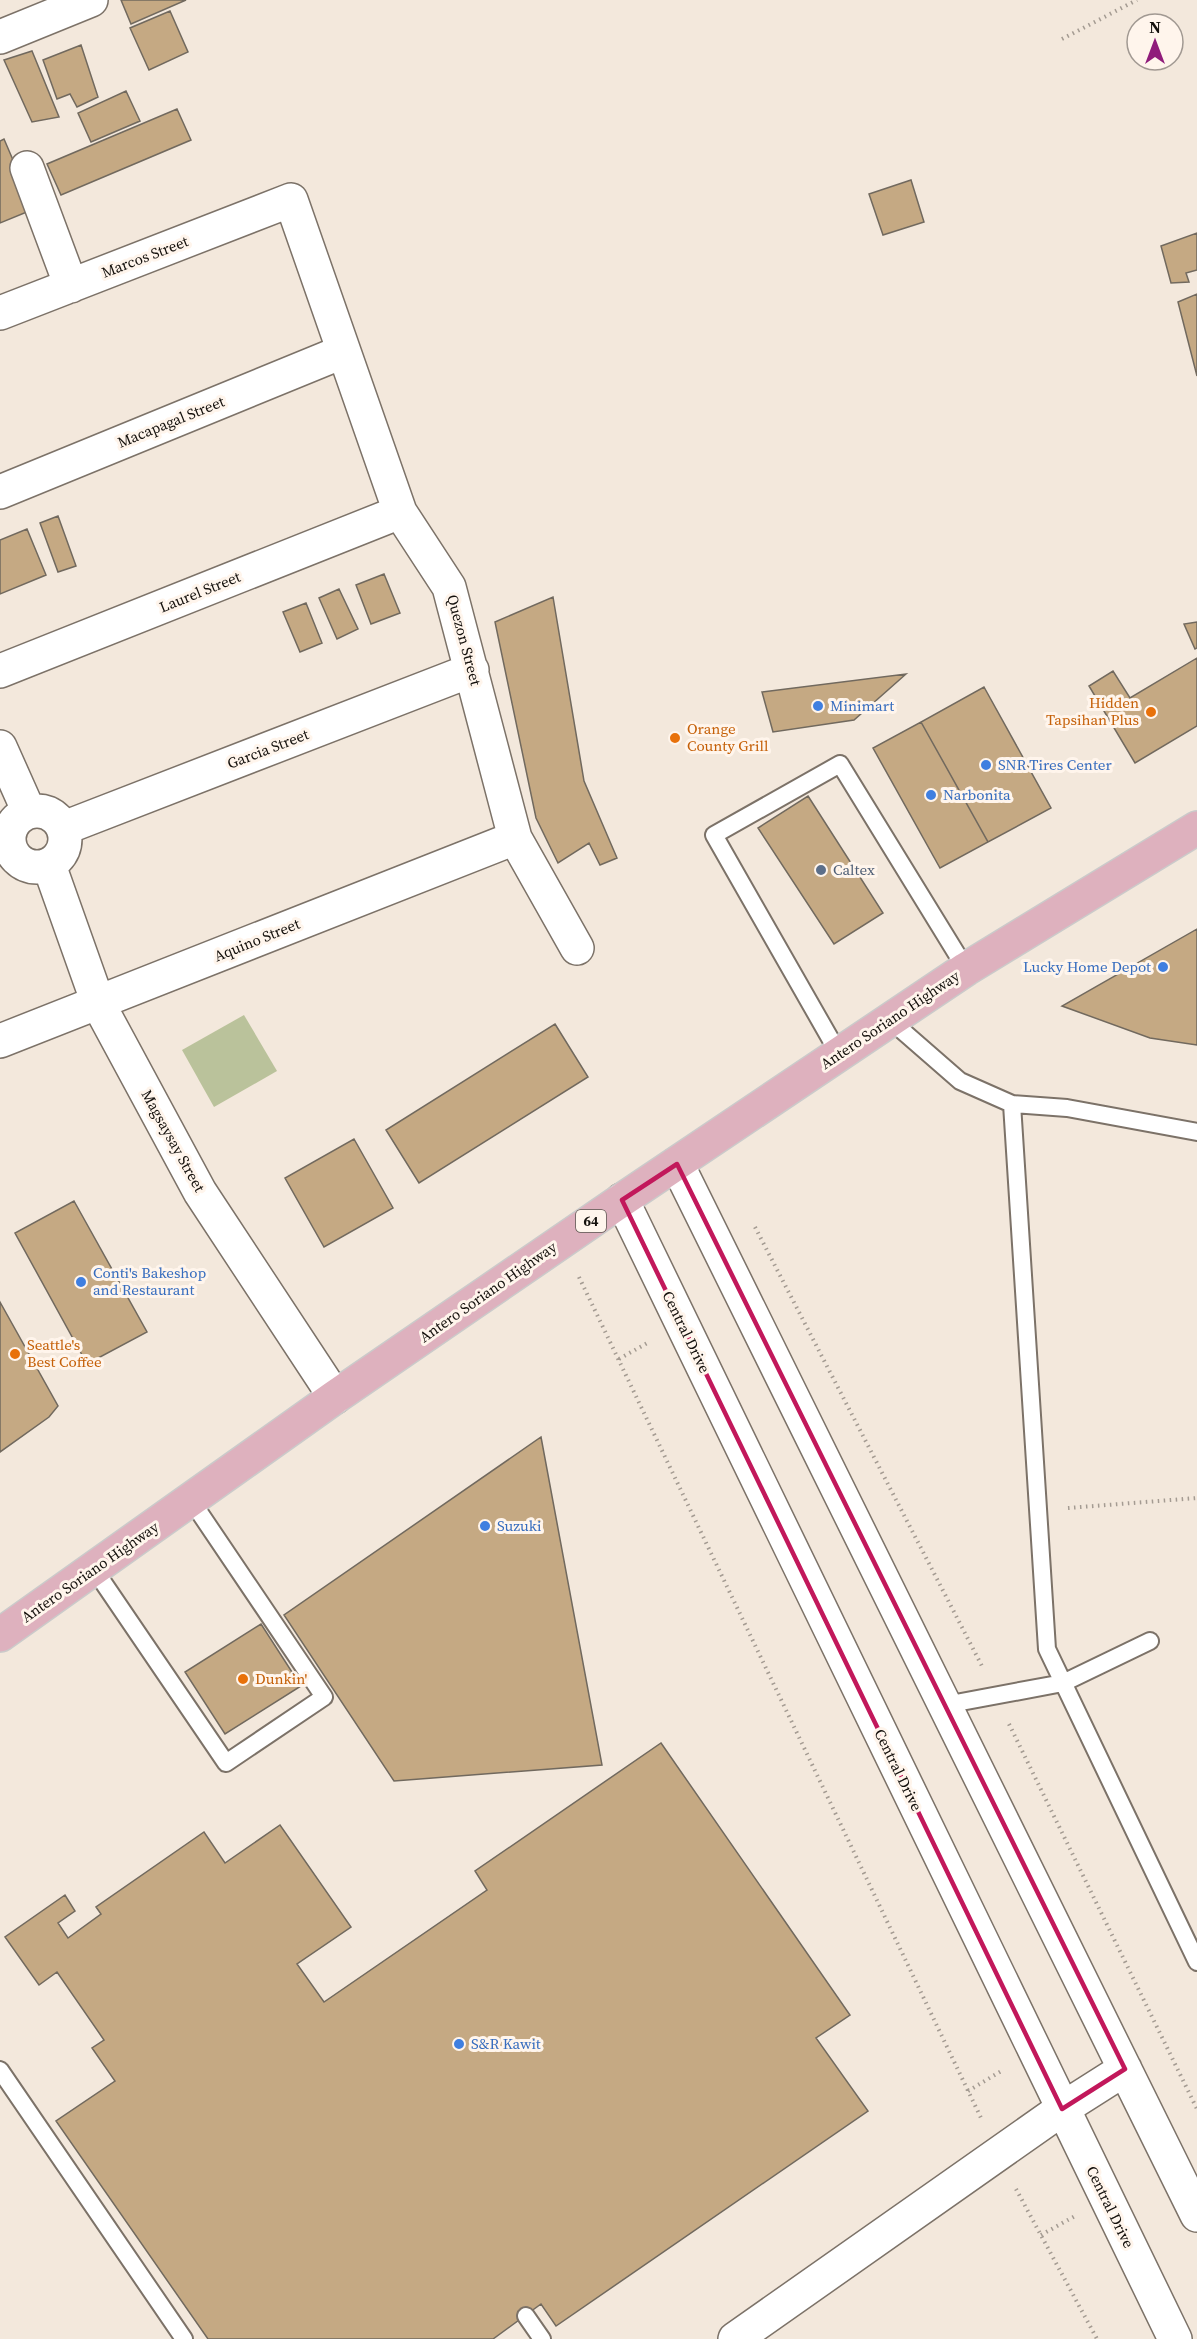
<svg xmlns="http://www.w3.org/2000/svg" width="1197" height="2339" font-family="'Source Serif 4',serif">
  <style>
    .green { fill: #bac29b }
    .building { fill: #c5a983; stroke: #71695e; stroke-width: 1.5 }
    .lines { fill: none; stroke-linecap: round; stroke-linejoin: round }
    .lane-casing { stroke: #7c7268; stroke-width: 20 }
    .street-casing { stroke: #7c7268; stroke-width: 36 }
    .secondary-casing { stroke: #7c7268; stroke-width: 36 }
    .primary-casing { stroke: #cbcaca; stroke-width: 36 }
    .path { stroke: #a49b92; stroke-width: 4; stroke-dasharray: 1.5 4.5; stroke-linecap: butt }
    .lane { stroke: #fff; stroke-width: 16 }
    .street { stroke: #fff; stroke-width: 33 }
    .secondary { stroke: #fff; stroke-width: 33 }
    .primary { stroke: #deb1be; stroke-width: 33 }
    .marked { fill: none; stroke: #c2185b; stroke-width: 4.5; stroke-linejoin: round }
    .shop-dot { fill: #3f7fe0; stroke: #fff5ec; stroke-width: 2 }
    .food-dot { fill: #e8710a; stroke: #fff5ec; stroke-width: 2 }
    .service-dot { fill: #5c6f8a; stroke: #fff5ec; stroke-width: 2 }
    .labels { text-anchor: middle; stroke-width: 6; stroke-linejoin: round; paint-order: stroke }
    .shield { fill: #fff5ec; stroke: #5a554f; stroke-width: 1.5 }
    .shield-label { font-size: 14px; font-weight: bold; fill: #14100c }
    .street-label { font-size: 15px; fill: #14100c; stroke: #fff5ec }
    .food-label { font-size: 15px; fill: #c56008; stroke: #fff5ec; text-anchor: start }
    .shop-label { font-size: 15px; fill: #366cbe; stroke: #fff5ec; text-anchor: start }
    .service-label { font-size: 15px; fill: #4e5e75; stroke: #fff5ec; text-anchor: start }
  </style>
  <rect width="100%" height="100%" fill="#f3e8dc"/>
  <path class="green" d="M 244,1015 L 277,1071 L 214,1107 L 182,1050 Z"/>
  <path class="building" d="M 121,0 L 186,0 L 131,24 Z
    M 170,11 L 188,52 L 149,70 L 130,28 Z
    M 81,45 L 98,97 L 77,107 L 70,94 L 57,99 L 43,60 Z
    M 32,51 L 59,117 L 32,122 L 4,60 Z
    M 126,91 L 140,121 L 91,142 L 78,113 Z
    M 177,109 L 191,140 L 61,195 L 47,164 Z
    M 4,139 L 34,209 L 0,223 L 0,141 Z
    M 911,180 L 924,222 L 883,235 L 869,194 Z
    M 1197,233 L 1197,270 L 1186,273 L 1189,282 L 1171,283 L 1161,246 Z
    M 1197,294 L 1197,376 L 1178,302 Z
    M 58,516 L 76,566 L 58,572 L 40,523 Z
    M 27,529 L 46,575 L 0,594 L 0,540 Z
    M 384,574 L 400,613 L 371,624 L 356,585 Z
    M 339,589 L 358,629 L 337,639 L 319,598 Z
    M 553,597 L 584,781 L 617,858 L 600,865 L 589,843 L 558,863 L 536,818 L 495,622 Z
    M 306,603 L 322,643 L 300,652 L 283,612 Z
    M 1197,622 L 1197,648 L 1195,649 L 1184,624 Z
    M 1197,658 L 1197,726 L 1135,763 L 1089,686 L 1113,671 L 1130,698 Z
    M 906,674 L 854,720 L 773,732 L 762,692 Z
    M 984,687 L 1051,808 L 988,842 L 921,722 Z
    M 921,722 L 988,842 L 940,868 L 873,748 Z
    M 808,796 L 883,913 L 834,944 L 758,828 Z
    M 1197,929 L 1197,1045 L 1150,1038 L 1062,1006 Z
    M 555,1024 L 588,1077 L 419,1183 L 386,1130 Z
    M 354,1139 L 393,1208 L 324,1247 L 285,1178 Z
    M 74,1201 L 147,1332 L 87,1364 L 15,1233 Z
    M 0,1302 L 58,1406 L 49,1417 L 0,1452 Z
    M 541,1437 L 602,1765 L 394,1781 L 284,1615 Z
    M 261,1624 L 301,1686 L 225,1734 L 185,1672 Z
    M 661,1743 L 850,2015 L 816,2038 L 868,2111 L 556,2326 L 541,2304 L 493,2339 L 208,2339 L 56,2121 L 115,2081 L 92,2048 L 104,2040 L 57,1972 L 39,1985 L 5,1937 L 65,1895 L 75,1911 L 58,1923 L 68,1938 L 101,1914 L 96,1907 L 204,1832 L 225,1863 L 280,1825 L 351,1927 L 297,1964 L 324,2002 L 487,1890 L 475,1871 Z"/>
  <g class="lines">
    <defs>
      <path id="lane" d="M 890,1020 L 960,1081 L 1012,1104
        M 839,1054 L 714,835 L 840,764 L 966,969
        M 1197,1132 L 1067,1108 L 1012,1104 L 1047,1649 L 1197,1962
        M 94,1569 L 226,1763 L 324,1697 L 191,1500
        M 945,1705 L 1063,1683 L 1150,1641
        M 0,2070 L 184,2339
        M 526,2316 L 542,2339"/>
      <path id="street" d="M 27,168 L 71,286
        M 0,313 L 291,200 L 400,512 L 449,587 L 515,838 L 577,948
        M 0,492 L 342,352
        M 0,671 L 400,512
        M 0,747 L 29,812
        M9 839a28 28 0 1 1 56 0a28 28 0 1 1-56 0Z
        M 64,828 L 472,670
        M 49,865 L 98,1003 L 200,1192 L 335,1397
        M 0,1041 L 515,838
        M 677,1164 L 1197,2215
        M 622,1200 L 1175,2339
        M 735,2339 L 1062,2109 L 1125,2069"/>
      <path id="secondary" d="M 0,37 L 91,0"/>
      <path id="primary" d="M 0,1635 L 335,1397 L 622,1200 L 966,969 L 1197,828"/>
    </defs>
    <use href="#lane" class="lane-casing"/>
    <use href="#street" class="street-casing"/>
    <use href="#secondary" class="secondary-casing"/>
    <use href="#primary" class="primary-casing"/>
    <path class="path" d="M 1062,39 L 1137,0
      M 755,1227 L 983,1668
      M 579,1277 L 982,2120
      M 619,1359 L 649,1342
      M 1068,1508 L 1197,1498
      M 1009,1724 L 1197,2109
      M 968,2091 L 1003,2070
      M 1016,2189 L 1097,2339
      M 1041,2235 L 1075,2216"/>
    <use href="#lane" class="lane"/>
    <use href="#street" class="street"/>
    <use href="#secondary" class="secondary"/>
    <use href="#primary" class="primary"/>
  </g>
  <path class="marked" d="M 677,1164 L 1125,2069 L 1062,2109 L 622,1200 Z"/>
  <g class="shop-dot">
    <circle cx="818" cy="706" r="6"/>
    <circle cx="986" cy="765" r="6"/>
    <circle cx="931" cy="795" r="6"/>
    <circle cx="1163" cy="967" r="6"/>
    <circle cx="81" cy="1282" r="6"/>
    <circle cx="485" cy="1526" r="6"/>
    <circle cx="459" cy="2044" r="6"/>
  </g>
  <g class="food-dot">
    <circle cx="1151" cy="712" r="6"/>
    <circle cx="675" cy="738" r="6"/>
    <circle cx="15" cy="1354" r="6"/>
    <circle cx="243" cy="1679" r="6"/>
  </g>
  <circle class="service-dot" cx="821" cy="870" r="6"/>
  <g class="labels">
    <rect class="shield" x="576" y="1210" width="30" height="22" rx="4.5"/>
    <g class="shield-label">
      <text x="591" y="1226">64</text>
    </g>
    <g class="street-label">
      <text transform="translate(145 257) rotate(-21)" y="5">Marcos Street</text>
      <text transform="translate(171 422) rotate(-22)" y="5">Macapagal Street</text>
      <text transform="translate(200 592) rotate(-22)" y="5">Laurel Street</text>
      <text transform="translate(464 640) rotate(75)" y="5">Quezon Street</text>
      <text transform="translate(268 749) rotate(-21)" y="5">Garcia Street</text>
      <text transform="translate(257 940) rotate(-22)" y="5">Aquino Street</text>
      <text transform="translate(890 1020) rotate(-34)" y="5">Antero Soriano Highway</text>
      <text transform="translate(173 1141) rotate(61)" y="5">Magsaysay Street</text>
      <text transform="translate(488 1292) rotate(-35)" y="5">Antero Soriano Highway</text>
      <text transform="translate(686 1332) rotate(64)" y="5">Central Drive</text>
      <text transform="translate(90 1572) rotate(-35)" y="5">Antero Soriano Highway</text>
      <text transform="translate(898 1770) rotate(64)" y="5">Central Drive</text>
      <text transform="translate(1110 2207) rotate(64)" y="5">Central Drive</text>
    </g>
    <g class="food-label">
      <text x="1139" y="708" text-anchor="end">Hidden<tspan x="1139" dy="17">Tapsihan Plus</tspan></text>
      <text x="687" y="734">Orange<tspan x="687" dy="17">County Grill</tspan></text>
      <text x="27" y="1350">Seattle's<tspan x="27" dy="17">Best Coffee</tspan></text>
      <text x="255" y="1684">Dunkin'</text>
    </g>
    <g class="shop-label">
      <text x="830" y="711">Minimart</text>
      <text x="998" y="770">SNR Tires Center</text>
      <text x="943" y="800">Narbonita</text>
      <text x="1151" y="972" text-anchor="end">Lucky Home Depot</text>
      <text x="93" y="1278">Conti's Bakeshop<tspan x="93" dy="17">and Restaurant</tspan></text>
      <text x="497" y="1531">Suzuki</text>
      <text x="471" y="2049">S&amp;R Kawit</text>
    </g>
    <g class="service-label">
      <text x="833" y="875">Caltex</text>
    </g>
  </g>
  <g transform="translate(1155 42)"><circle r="28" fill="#fff5ec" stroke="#a19992" stroke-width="1.5"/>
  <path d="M0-4.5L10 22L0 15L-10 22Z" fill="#901c7b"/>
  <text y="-9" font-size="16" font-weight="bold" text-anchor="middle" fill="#14100c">N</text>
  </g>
</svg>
